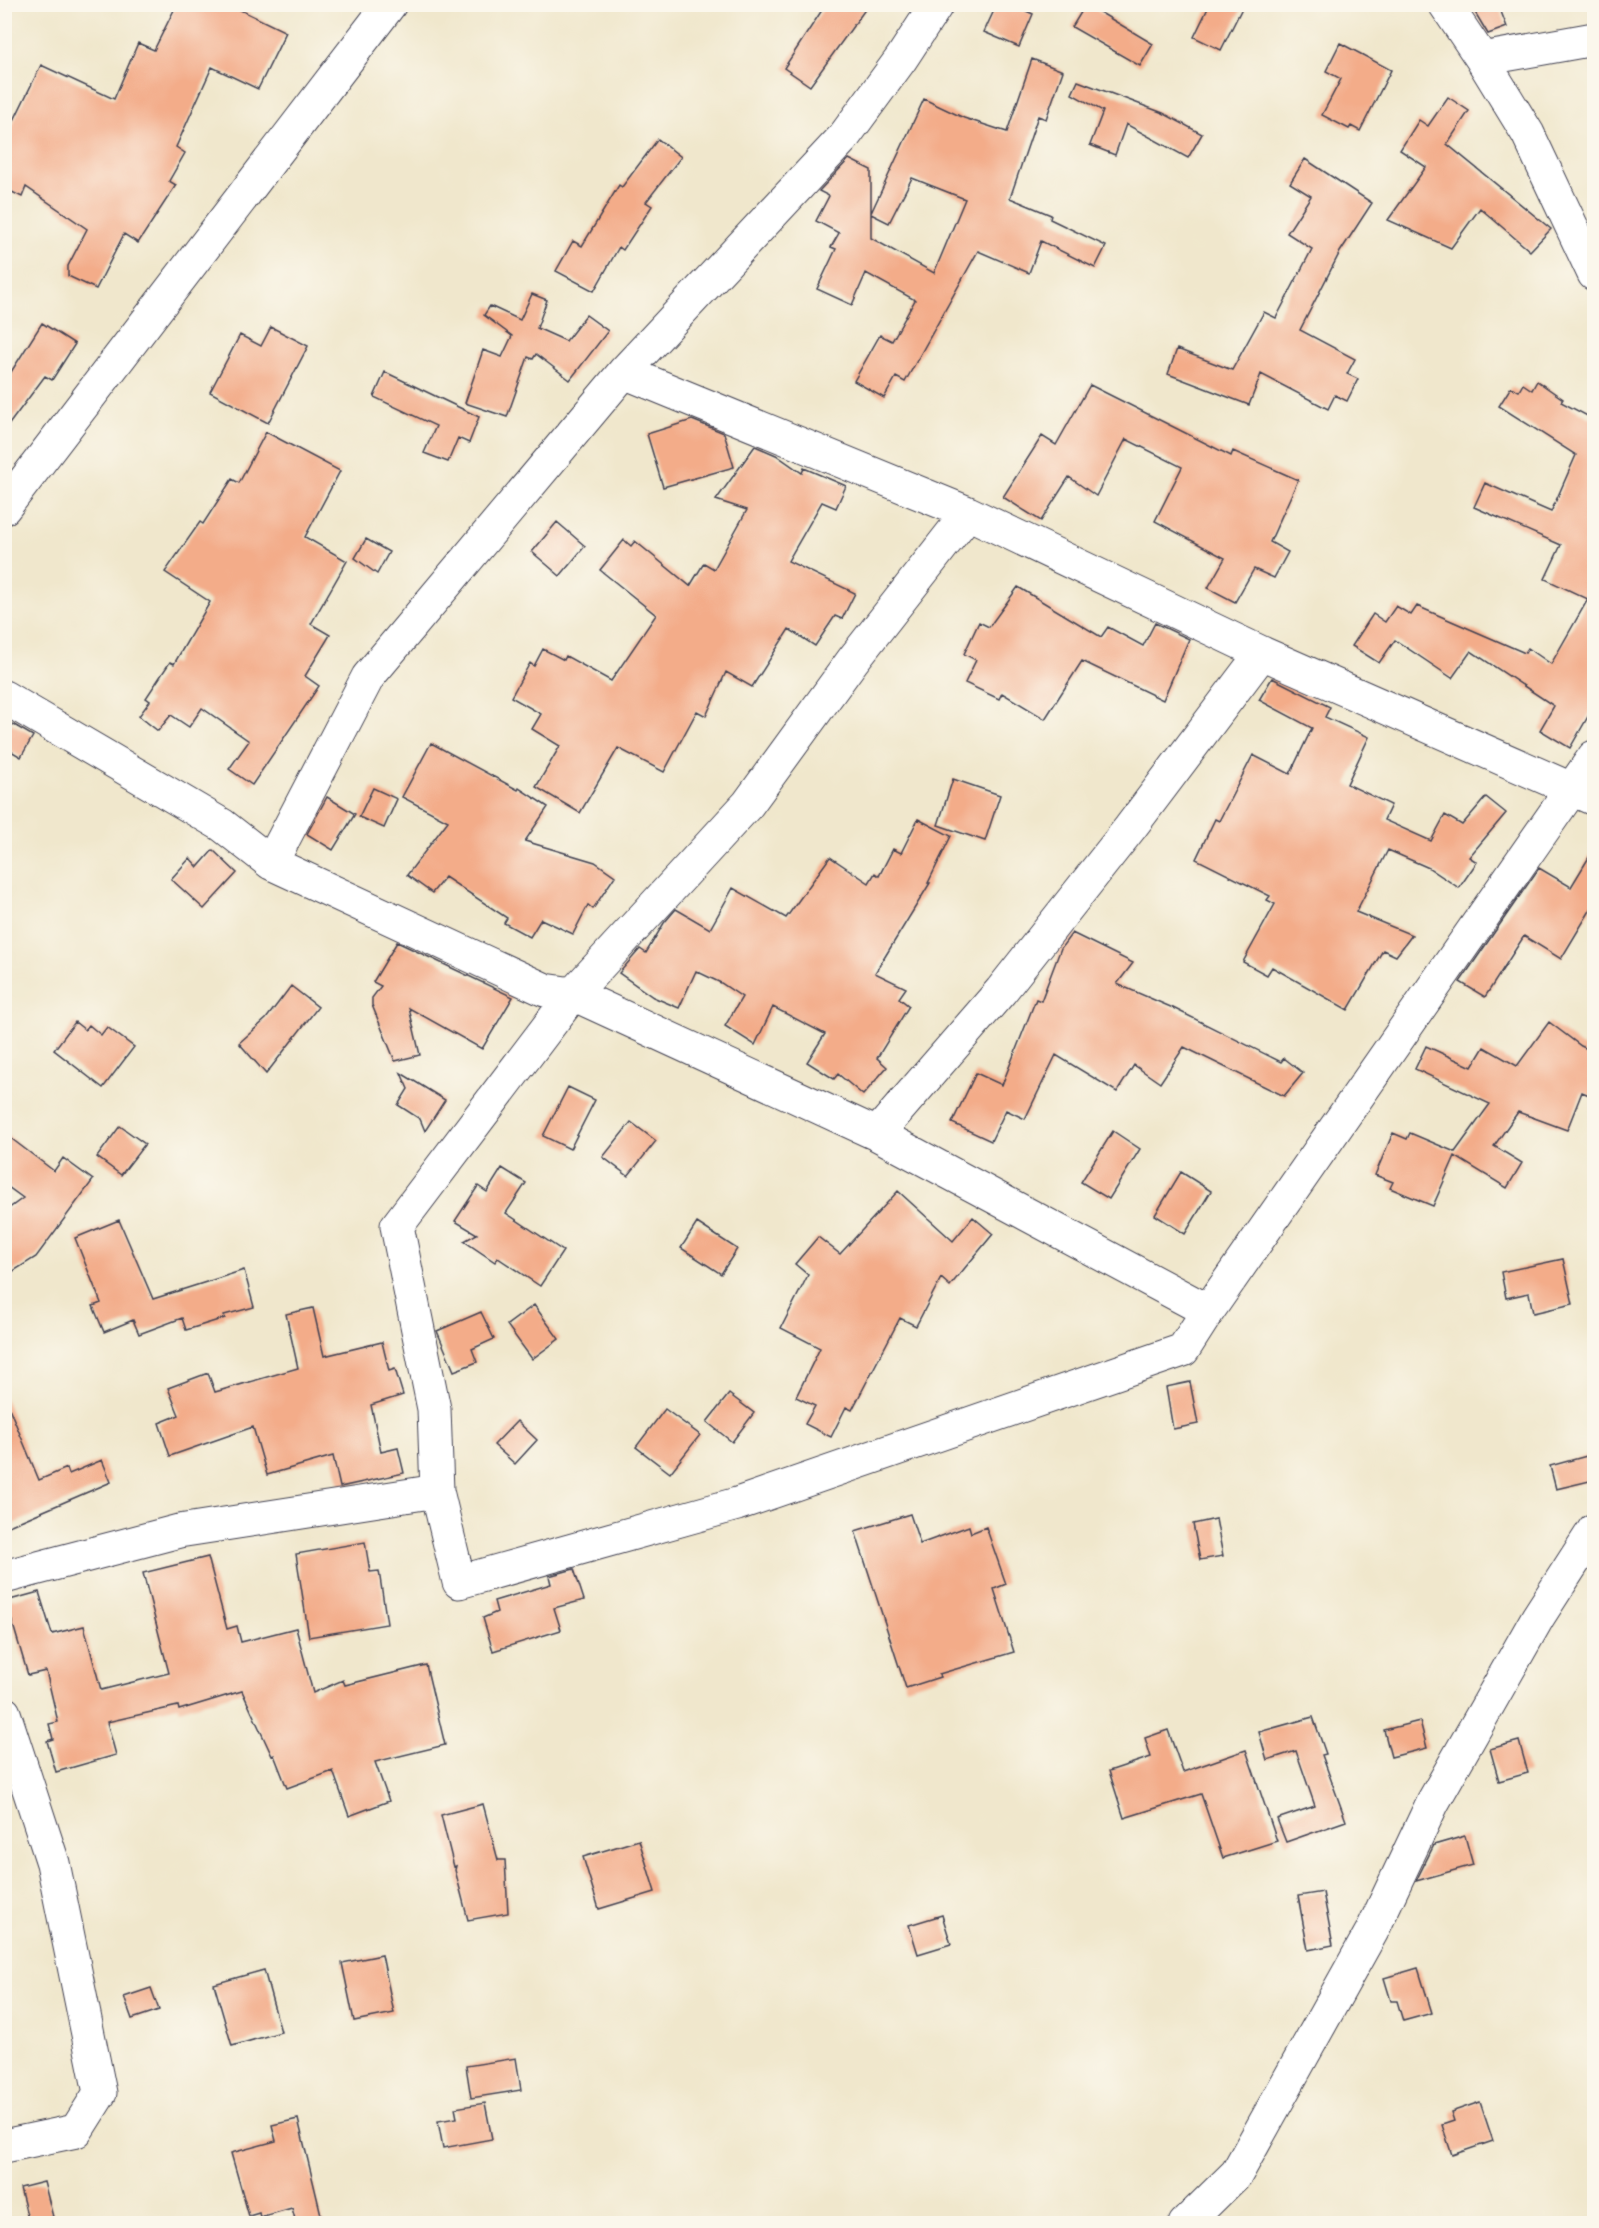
<svg xmlns="http://www.w3.org/2000/svg" width="1599" height="2228" font-family="Kalam,sans-serif">
  <style>
    .building { fill: #f3ac89; fill-rule: evenodd }
    .lines { fill: none; stroke-linecap: round; stroke-linejoin: round }
    .street-casing { stroke: #414051; stroke-width: 35 }
    .street { stroke: #fff; stroke-width: 33 }
  </style>
  <rect width="100%" height="100%" fill="#fbf7ec"/>
  <filter id="ink" filterUnits="userSpaceOnUse"><feTurbulence type="fractalNoise" baseFrequency=".0167" numOctaves="2"/><feDisplacementMap in="SourceGraphic" scale="12" xChannelSelector="R" yChannelSelector="G"/><feConvolveMatrix kernelMatrix="1 2 1 2 8 2 1 2 1" color-interpolation-filters="sRGB"/></filter>
  <filter id="wash" filterUnits="userSpaceOnUse"><feTurbulence type="fractalNoise" baseFrequency=".008" numOctaves="4" result="noise"/><feDisplacementMap in="SourceGraphic" scale="24" xChannelSelector="R" yChannelSelector="G"/><feGaussianBlur stdDeviation="1.35" result="paint"/><feColorMatrix in="noise" values="0 0 0 0 0 0 0 0 0 0 0 0 0 0 0 0 0 1.4 0 .05"/><feComposite in="paint" operator="in"/></filter>
  <g filter="url(#wash)">
    <rect width="100%" height="100%" fill="#f0e7cc"/>
    <g id="blocks">
      <path class="building" d="M 177,4 L 228,4 L 286,32 L 258,89 L 212,67 L 176,147 L 185,153 L 169,181 L 176,185 L 138,243 L 124,234 L 96,289 L 68,276 L 68,266 L 87,229 L 26,187 L 22,197 L 4,188 L 4,141 L 41,65 L 114,99 L 138,43 L 154,50 Z
        M 826,4 L 869,4 L 810,86 L 784,68 Z
        M 997,4 L 1010,4 L 1033,14 L 1019,47 L 984,32 Z
        M 1086,4 L 1153,44 L 1140,66 L 1072,27 Z
        M 1210,4 L 1244,4 L 1221,50 L 1194,37 Z
        M 1470,4 L 1498,4 L 1507,27 L 1488,34 Z
        M 1340,43 L 1391,70 L 1360,131 L 1351,126 L 1349,129 L 1322,115 L 1341,79 L 1326,71 Z
        M 1032,59 L 1063,71 L 1046,119 L 1038,116 L 1010,198 L 1051,215 L 1050,219 L 1106,246 L 1095,268 L 1041,241 L 1029,273 L 978,251 L 905,382 L 896,377 L 884,398 L 854,381 L 880,335 L 892,341 L 915,300 L 866,273 L 852,305 L 817,289 L 836,249 L 831,247 L 839,233 L 816,221 L 829,196 L 819,191 L 849,159 L 871,170 L 871,213 L 924,99 L 964,118 L 1007,132 ZM 912,178 L 965,199 L 934,273 L 871,238 L 871,214 L 889,223 Z
        M 1078,81 L 1163,113 L 1202,134 L 1188,158 L 1126,124 L 1115,155 L 1090,145 L 1103,111 L 1072,94 Z
        M 1448,97 L 1469,111 L 1447,144 L 1551,229 L 1530,251 L 1480,208 L 1451,248 L 1388,220 L 1426,167 L 1400,150 L 1419,120 L 1428,126 Z
        M 658,139 L 681,157 L 646,202 L 652,206 L 623,250 L 619,247 L 594,291 L 556,271 L 573,241 L 582,246 L 619,185 L 622,187 Z
        M 1305,159 L 1372,203 L 1340,252 L 1300,330 L 1355,359 L 1347,374 L 1358,379 L 1347,401 L 1335,395 L 1328,409 L 1261,374 L 1249,405 L 1168,374 L 1177,349 L 1232,370 L 1264,312 L 1276,318 L 1312,249 L 1287,233 L 1311,196 L 1290,183 Z
        M 532,294 L 547,300 L 537,328 L 566,341 L 586,315 L 608,331 L 570,380 L 536,354 L 533,359 L 528,357 L 507,417 L 465,403 L 483,350 L 502,357 L 512,336 L 484,315 L 490,306 L 520,320 Z
        M 42,323 L 75,344 L 52,380 L 45,376 L 4,431 L 4,383 Z
        M 271,327 L 308,346 L 268,423 L 210,392 L 240,335 L 261,346 Z
        M 385,372 L 479,417 L 469,443 L 458,438 L 448,462 L 424,453 L 436,426 L 374,397 Z
        M 1537,381 L 1563,399 L 1561,402 L 1593,419 L 1594,415 L 1594,706 L 1570,748 L 1540,730 L 1554,706 L 1471,651 L 1452,678 L 1395,640 L 1379,663 L 1352,646 L 1373,614 L 1385,622 L 1396,606 L 1411,615 L 1417,606 L 1525,653 L 1528,648 L 1551,664 L 1588,599 L 1545,579 L 1561,545 L 1474,507 L 1485,483 L 1551,512 L 1576,455 L 1499,406 L 1511,387 L 1519,391 L 1523,384 L 1532,390 Z
        M 1090,385 L 1231,456 L 1233,451 L 1298,480 L 1270,542 L 1288,552 L 1274,578 L 1254,569 L 1235,602 L 1208,588 L 1225,558 L 1155,521 L 1182,467 L 1126,439 L 1096,496 L 1069,477 L 1041,521 L 1003,497 L 1042,436 L 1056,445 Z
        M 692,420 L 724,433 L 734,467 L 663,487 L 647,434 Z
        M 266,432 L 340,471 L 305,537 L 347,561 L 311,624 L 330,635 L 305,676 L 319,686 L 252,785 L 229,769 L 249,741 L 202,708 L 189,727 L 171,715 L 158,731 L 139,716 L 150,701 L 146,698 L 170,662 L 174,664 L 210,602 L 165,572 L 200,522 L 203,524 L 232,479 L 239,483 Z
        M 755,446 L 776,455 L 802,473 L 804,468 L 846,486 L 836,508 L 822,502 L 788,561 L 855,593 L 842,619 L 835,616 L 815,646 L 789,629 L 752,687 L 726,672 L 706,716 L 697,711 L 664,772 L 618,748 L 580,813 L 536,787 L 560,746 L 532,729 L 541,714 L 511,697 L 530,663 L 534,666 L 543,649 L 564,660 L 566,656 L 611,681 L 656,615 L 600,570 L 624,540 L 631,546 L 635,541 L 690,586 L 704,563 L 714,569 L 747,510 L 716,500 Z
        M 557,522 L 585,546 L 560,576 L 532,552 Z
        M 366,539 L 389,552 L 377,574 L 355,558 Z
        M 1018,587 L 1101,637 L 1108,627 L 1143,646 L 1155,623 L 1189,639 L 1163,700 L 1082,661 L 1045,719 L 1002,693 L 999,699 L 965,683 L 976,660 L 964,654 L 979,622 L 989,627 Z
        M 1272,678 L 1330,707 L 1325,717 L 1369,737 L 1347,784 L 1391,805 L 1384,820 L 1431,841 L 1445,815 L 1462,825 L 1486,797 L 1506,813 L 1469,857 L 1477,862 L 1459,888 L 1429,868 L 1388,850 L 1356,912 L 1412,935 L 1396,956 L 1383,950 L 1348,1010 L 1272,967 L 1267,975 L 1243,962 L 1275,904 L 1267,900 L 1270,896 L 1196,859 L 1215,819 L 1219,821 L 1253,755 L 1290,774 L 1312,728 L 1259,700 Z
        M 4,719 L 33,736 L 21,757 L 4,747 Z
        M 431,743 L 518,790 L 519,788 L 548,807 L 525,841 L 595,862 L 615,876 L 593,909 L 588,905 L 573,934 L 541,919 L 530,937 L 504,923 L 507,918 L 445,877 L 432,893 L 407,875 L 448,821 L 402,797 Z
        M 953,779 L 1000,795 L 985,841 L 938,825 Z
        M 373,788 L 397,799 L 384,828 L 359,817 Z
        M 327,797 L 355,814 L 333,850 L 307,834 Z
        M 918,819 L 951,836 L 928,883 L 930,883 L 875,973 L 906,988 L 899,998 L 909,1006 L 877,1058 L 887,1067 L 863,1095 L 838,1074 L 834,1079 L 807,1062 L 825,1034 L 773,1007 L 755,1045 L 725,1026 L 742,997 L 721,983 L 696,971 L 679,1008 L 653,997 L 619,973 L 640,949 L 646,953 L 664,923 L 676,909 L 710,929 L 733,888 L 786,918 L 830,857 L 869,883 L 875,873 L 879,876 L 893,849 L 901,853 Z
        M 1594,849 L 1594,904 L 1561,959 L 1524,936 L 1485,997 L 1460,982 L 1539,868 L 1571,887 Z
        M 213,850 L 237,873 L 204,909 L 171,879 L 190,858 L 198,867 Z
        M 1072,933 L 1133,963 L 1117,984 L 1173,1008 L 1281,1062 L 1284,1058 L 1303,1073 L 1284,1096 L 1184,1047 L 1160,1083 L 1134,1065 L 1117,1092 L 1056,1055 L 1025,1119 L 1006,1110 L 991,1141 L 952,1123 L 976,1073 L 1002,1085 L 1036,999 L 1041,1001 L 1061,948 Z
        M 397,942 L 513,997 L 482,1049 L 409,1008 L 420,1055 L 395,1061 L 372,1005 L 372,998 L 381,986 L 373,982 Z
        M 291,986 L 318,1007 L 266,1074 L 239,1043 L 266,1019 Z
        M 75,1022 L 85,1030 L 89,1025 L 101,1035 L 107,1027 L 134,1047 L 103,1088 L 54,1050 Z
        M 1549,1022 L 1581,1046 L 1594,1052 L 1594,1097 L 1582,1092 L 1567,1130 L 1518,1112 L 1494,1146 L 1522,1163 L 1507,1188 L 1455,1156 L 1433,1206 L 1390,1188 L 1393,1182 L 1375,1175 L 1393,1133 L 1407,1139 L 1410,1133 L 1455,1152 L 1490,1104 L 1415,1069 L 1426,1046 L 1472,1067 L 1484,1047 L 1517,1066 Z
        M 401,1073 L 445,1100 L 425,1131 L 420,1119 L 398,1105 L 408,1089 Z
        M 568,1087 L 595,1100 L 570,1149 L 543,1136 Z
        M 631,1122 L 656,1141 L 628,1176 L 603,1157 Z
        M 120,1126 L 145,1144 L 121,1175 L 97,1157 Z
        M 1113,1131 L 1140,1149 L 1109,1199 L 1081,1182 Z
        M 4,1133 L 54,1171 L 63,1158 L 93,1180 L 36,1257 L 4,1277 L 4,1212 L 23,1198 L 4,1184 Z
        M 502,1168 L 526,1183 L 506,1213 L 563,1251 L 540,1286 L 498,1258 L 495,1262 L 464,1241 L 477,1234 L 455,1221 L 478,1186 L 487,1192 Z
        M 1181,1172 L 1211,1191 L 1185,1234 L 1155,1215 Z
        M 898,1191 L 953,1241 L 973,1217 L 993,1234 L 950,1286 L 941,1278 L 916,1326 L 900,1318 L 852,1410 L 846,1407 L 831,1437 L 805,1424 L 815,1406 L 796,1397 L 820,1348 L 781,1328 L 808,1275 L 795,1264 L 818,1237 L 840,1254 Z
        M 119,1220 L 153,1299 L 244,1270 L 254,1307 L 224,1315 L 225,1318 L 186,1330 L 182,1318 L 139,1334 L 133,1320 L 104,1332 L 93,1306 L 101,1303 L 75,1238 Z
        M 697,1223 L 737,1249 L 721,1274 L 681,1248 Z
        M 1563,1259 L 1573,1304 L 1533,1313 L 1529,1293 L 1506,1298 L 1501,1272 Z
        M 534,1305 L 559,1339 L 532,1359 L 507,1325 Z
        M 313,1308 L 324,1356 L 382,1342 L 389,1371 L 395,1369 L 403,1395 L 371,1405 L 381,1452 L 398,1448 L 404,1473 L 340,1487 L 333,1456 L 267,1475 L 253,1427 L 170,1456 L 159,1423 L 179,1415 L 168,1388 L 208,1373 L 215,1392 L 298,1368 L 286,1314 Z
        M 481,1312 L 494,1339 L 472,1349 L 477,1362 L 454,1371 L 437,1331 Z
        M 1190,1382 L 1198,1424 L 1173,1429 L 1166,1387 Z
        M 729,1394 L 754,1413 L 732,1442 L 707,1422 Z
        M 5,1398 L 39,1480 L 67,1468 L 69,1474 L 102,1460 L 111,1482 L 4,1528 Z
        M 665,1409 L 700,1435 L 670,1473 L 636,1447 Z
        M 517,1421 L 537,1440 L 515,1464 L 494,1445 Z
        M 1594,1454 L 1594,1480 L 1556,1489 L 1550,1466 Z
        M 910,1514 L 920,1544 L 969,1526 L 971,1533 L 986,1527 L 1006,1584 L 994,1589 L 1014,1652 L 939,1674 L 940,1677 L 906,1688 L 855,1531 Z
        M 1216,1519 L 1223,1556 L 1200,1560 L 1193,1524 Z
        M 365,1542 L 370,1572 L 379,1571 L 387,1624 L 309,1637 L 296,1554 Z
        M 208,1557 L 227,1629 L 237,1626 L 241,1642 L 296,1628 L 313,1693 L 343,1680 L 345,1685 L 426,1665 L 445,1745 L 375,1762 L 389,1801 L 349,1816 L 333,1771 L 287,1788 L 274,1755 L 272,1756 L 242,1691 L 179,1710 L 178,1706 L 107,1722 L 116,1755 L 56,1772 L 47,1741 L 53,1739 L 49,1724 L 58,1722 L 46,1671 L 28,1675 L 6,1601 L 39,1592 L 52,1634 L 84,1626 L 101,1690 L 169,1673 L 143,1573 Z
        M 574,1569 L 584,1600 L 554,1608 L 561,1630 L 493,1651 L 483,1618 L 497,1612 L 494,1601 L 551,1584 L 549,1576 Z
        M 1313,1717 L 1326,1754 L 1322,1755 L 1346,1821 L 1286,1842 L 1277,1819 L 1315,1806 L 1296,1751 L 1267,1760 L 1259,1732 Z
        M 1420,1721 L 1427,1748 L 1391,1757 L 1384,1730 Z
        M 1168,1730 L 1183,1772 L 1246,1750 L 1277,1841 L 1223,1858 L 1201,1794 L 1124,1818 L 1109,1771 L 1151,1757 L 1145,1738 Z
        M 1519,1741 L 1528,1773 L 1499,1781 L 1490,1749 Z
        M 483,1804 L 498,1860 L 505,1860 L 508,1913 L 468,1920 L 455,1870 L 456,1866 L 454,1867 L 441,1815 Z
        M 1465,1836 L 1473,1865 L 1416,1881 L 1434,1845 Z
        M 639,1840 L 655,1892 L 599,1909 L 583,1857 Z
        M 1323,1892 L 1333,1945 L 1308,1950 L 1298,1896 Z
        M 942,1915 L 951,1944 L 918,1954 L 909,1925 Z
        M 382,1955 L 394,2013 L 354,2021 L 342,1963 Z
        M 1418,1968 L 1432,2013 L 1403,2021 L 1397,2001 L 1391,2001 L 1384,1978 Z
        M 264,1970 L 281,2032 L 232,2046 L 214,1984 Z
        M 151,1988 L 159,2010 L 132,2019 L 124,1997 Z
        M 516,2058 L 521,2090 L 471,2098 L 466,2066 Z
        M 1480,2102 L 1493,2141 L 1452,2155 L 1442,2125 L 1454,2121 L 1451,2112 Z
        M 485,2103 L 492,2139 L 443,2148 L 438,2121 L 457,2118 L 455,2108 Z
        M 298,2119 L 323,2223 L 296,2223 L 292,2208 L 260,2217 L 259,2213 L 249,2216 L 231,2153 L 276,2141 L 272,2125 Z
        M 44,2182 L 53,2217 L 29,2223 L 20,2188 Z"/>
    </g>
  </g>
  <g filter="url(#ink)">
    <use href="#blocks" fill-opacity="0" stroke="#414051" stroke-width="1.5"/>
    <g class="lines">
      <defs>
        <path id="street" d="M 937,4 L 901,59 L 843,138 L 624,372 L 368,677 L 271,863 L 545,990 L 573,994 L 877,1134 L 1208,1311 L 1594,757
          M 1445,4 L 1482,59 L 1594,39
          M 1482,59 L 1528,134 L 1594,274
          M 624,372 L 968,513 L 1262,653 L 1594,799
          M 4,508 L 390,4
          M 4,697 L 222,825 L 271,863
          M 877,1134 L 1001,991 L 1130,828 L 1262,653
          M 437,1491 L 459,1582 L 737,1504 L 1183,1350 L 1208,1311
          M 4,1577 L 179,1531 L 437,1491 L 434,1409 L 397,1226 L 573,994 L 748,804 L 853,660 L 968,513
          M 4,1713 L 53,1863 L 100,2093 L 76,2131 L 4,2146
          M 1185,2224 L 1237,2173 L 1372,1931 L 1433,1802 L 1538,1617 L 1594,1530"/>
      </defs>
      <use href="#street" class="street-casing"/>
      <use href="#street" class="street"/>
    </g>
  </g>
  <rect width="1599" height="2228" fill="none" stroke="#fbf7ec" stroke-width="24"/>
</svg>
